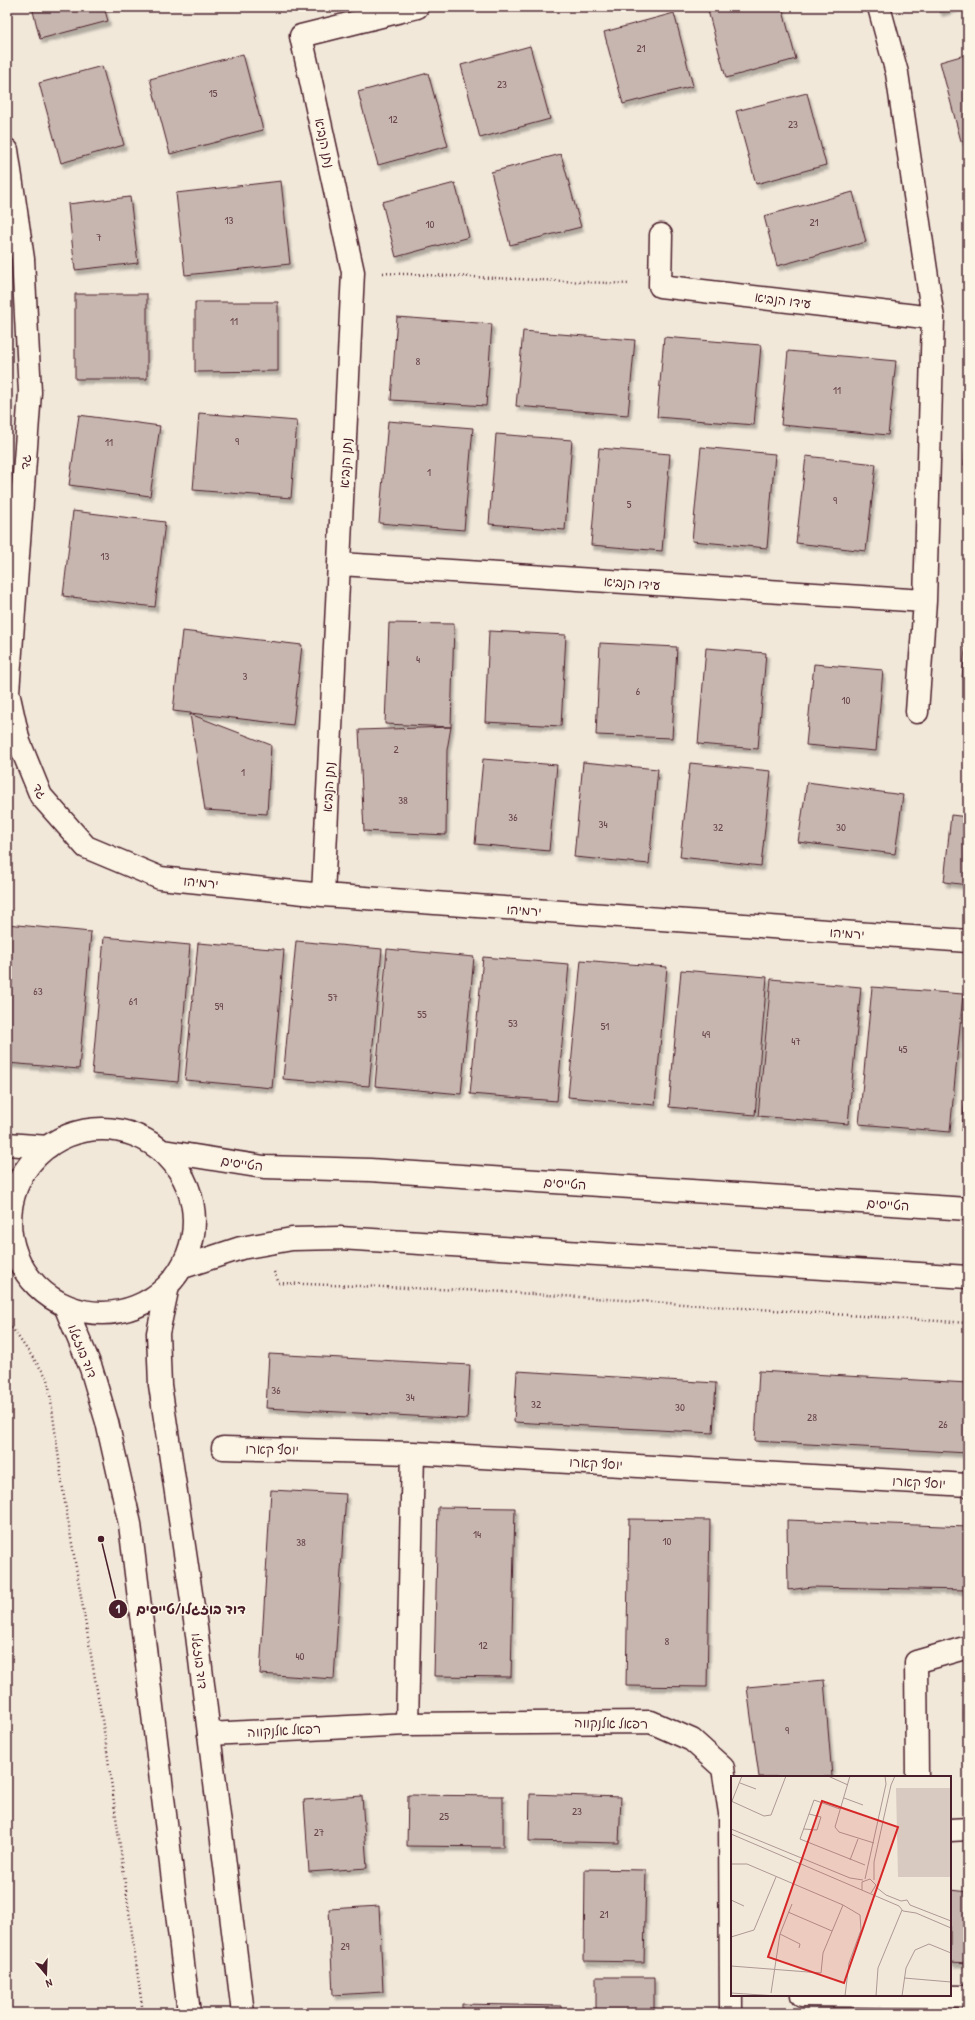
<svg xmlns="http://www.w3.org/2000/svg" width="975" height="2020" font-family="'Patrick Hand','Playpen Sans Hebrew',sans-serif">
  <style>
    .building { fill: #c7b6af; stroke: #4a1f2b; filter: url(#shadow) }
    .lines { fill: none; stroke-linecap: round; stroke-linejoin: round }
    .street-casing { stroke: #4a1f2b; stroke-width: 25 }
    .secondary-casing { stroke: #4a1f2b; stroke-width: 25 }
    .path { stroke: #4a1f2b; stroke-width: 2.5; stroke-dasharray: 1 3; stroke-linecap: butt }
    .street { stroke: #fcf5e5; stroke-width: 22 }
    .secondary { stroke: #fcf5e5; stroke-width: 22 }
    .labels { text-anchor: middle; stroke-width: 3; stroke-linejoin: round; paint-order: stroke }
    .number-label { font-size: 11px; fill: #69454c }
    .street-label { font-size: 13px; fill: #4a1f2b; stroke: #fcf5e5 }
    .inset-road { fill: none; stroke: #ae9894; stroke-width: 1 }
    .view { fill: #d62828; fill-opacity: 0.15; stroke: #d62828; stroke-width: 2 }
    .inset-edge { fill: none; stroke: #4a1f2b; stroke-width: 2 }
    .leader { fill: none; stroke: #4a1f2b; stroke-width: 1.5 }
    .callout-dot { fill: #4a1f2b; stroke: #fcf5e5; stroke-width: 1.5 }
    .mark-label { font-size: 12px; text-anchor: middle; font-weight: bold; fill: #fff }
    .callout-label { font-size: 14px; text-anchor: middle; font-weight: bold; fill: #4a1f2b; stroke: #fcf5e5; stroke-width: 3; stroke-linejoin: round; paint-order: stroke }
  </style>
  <defs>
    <filter id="shadow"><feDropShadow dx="2.5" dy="4.5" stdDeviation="1" flood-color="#0004"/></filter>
  </defs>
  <rect width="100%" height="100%" fill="#f1e8da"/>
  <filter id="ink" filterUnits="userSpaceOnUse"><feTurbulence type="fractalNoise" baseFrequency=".025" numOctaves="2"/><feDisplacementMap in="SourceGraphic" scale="8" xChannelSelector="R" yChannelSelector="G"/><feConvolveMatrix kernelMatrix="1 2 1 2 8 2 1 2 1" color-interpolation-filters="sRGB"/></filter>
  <g filter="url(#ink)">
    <path class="building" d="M 32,7 L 104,7 L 108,21 L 40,39 Z
      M 707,7 L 782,7 L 796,59 L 726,78 Z
      M 938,7 L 956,7 L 940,12 Z
      M 674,13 L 693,86 L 623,104 L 604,32 Z
      M 530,46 L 550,119 L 480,138 L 461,65 Z
      M 243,54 L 263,130 L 170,154 L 150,79 Z
      M 968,54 L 968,139 L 961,141 L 940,62 Z
      M 102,66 L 124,145 L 61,163 L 39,83 Z
      M 428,73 L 448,146 L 378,165 L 358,92 Z
      M 807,93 L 826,165 L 756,184 L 736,111 Z
      M 561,154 L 581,227 L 510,245 L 491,172 Z
      M 281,181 L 290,264 L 185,275 L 176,193 Z
      M 455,183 L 469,237 L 396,257 L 382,202 Z
      M 853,192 L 866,242 L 777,266 L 764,216 Z
      M 130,197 L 138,263 L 75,270 L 68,204 Z
      M 75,294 L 147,294 L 147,379 L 75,379 Z
      M 195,302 L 278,302 L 278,371 L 195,372 Z
      M 397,317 L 492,324 L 486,406 L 391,400 Z
      M 523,331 L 635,340 L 628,415 L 516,406 Z
      M 968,333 L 968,353 L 966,353 Z
      M 664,337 L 761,345 L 754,425 L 657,417 Z
      M 788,351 L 896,361 L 888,435 L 781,425 Z
      M 199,413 L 297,421 L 291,498 L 193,490 Z
      M 79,415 L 160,426 L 150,496 L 69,485 Z
      M 968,419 L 968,465 L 964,465 Z
      M 388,421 L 473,428 L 464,530 L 379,523 Z
      M 496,434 L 572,440 L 565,530 L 489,524 Z
      M 701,447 L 775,454 L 767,548 L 692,541 Z
      M 599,448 L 670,454 L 662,551 L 591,545 Z
      M 806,456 L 876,464 L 866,551 L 796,543 Z
      M 73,511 L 165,522 L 155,607 L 63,596 Z
      M 968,545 L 968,576 L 965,576 Z
      M 389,623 L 454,624 L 451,727 L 385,724 Z
      M 968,623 L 968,677 L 962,677 Z
      M 182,631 L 302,645 L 293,725 L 173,711 Z
      M 489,631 L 566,635 L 561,726 L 485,722 Z
      M 600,643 L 677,647 L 672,738 L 596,735 Z
      M 706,648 L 766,653 L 758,749 L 698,744 Z
      M 814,664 L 883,670 L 876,751 L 806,745 Z
      M 190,714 L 271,745 L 267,814 L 205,810 Z
      M 451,727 L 447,750 L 446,835 L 364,831 L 359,730 Z
      M 483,759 L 557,765 L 549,851 L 475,844 Z
      M 583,762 L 658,769 L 649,864 L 574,857 Z
      M 690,763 L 771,771 L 761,866 L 680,857 Z
      M 807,782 L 903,795 L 895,854 L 798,842 Z
      M 951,815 L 968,817 L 968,885 L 944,882 Z
      M 7,924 L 91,932 L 79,1069 L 7,1063 Z
      M 104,937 L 190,945 L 178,1082 L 92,1074 Z
      M 296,941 L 382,949 L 369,1086 L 283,1079 Z
      M 198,943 L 284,950 L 272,1088 L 185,1080 Z
      M 387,949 L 474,957 L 461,1094 L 375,1086 Z
      M 483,957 L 569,964 L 557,1101 L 470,1094 Z
      M 581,960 L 667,967 L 655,1105 L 568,1097 Z
      M 681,970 L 767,977 L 755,1115 L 669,1107 Z
      M 771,979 L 861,987 L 848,1124 L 758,1116 Z
      M 872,987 L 963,994 L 950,1132 L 859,1124 Z
      M 968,1061 L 968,1131 L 962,1131 Z
      M 269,1354 L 470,1365 L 467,1419 L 266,1408 Z
      M 517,1371 L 716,1383 L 713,1433 L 514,1422 Z
      M 759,1371 L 968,1383 L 968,1453 L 755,1441 Z
      M 271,1490 L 346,1494 L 334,1679 L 260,1674 Z
      M 438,1507 L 515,1508 L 511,1677 L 434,1676 Z
      M 629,1519 L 710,1520 L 707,1687 L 626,1686 Z
      M 787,1520 L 968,1527 L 968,1590 L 812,1587 L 788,1590 Z
      M 965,1677 L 968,1677 L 968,1725 L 964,1725 Z
      M 824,1680 L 832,1777 L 759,1777 L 747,1687 Z
      M 530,1794 L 621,1797 L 619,1843 L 529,1841 Z
      M 408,1795 L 503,1796 L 503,1847 L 407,1846 Z
      M 362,1796 L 367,1868 L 309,1872 L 304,1800 Z
      M 585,1869 L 646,1870 L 644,1962 L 584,1961 Z
      M 950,1890 L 968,1892 L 968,1963 L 950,1962 Z
      M 379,1906 L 383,1992 L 333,1995 L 329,1909 Z
      M 596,1977 L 654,1977 L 654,2013 L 596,2013 Z
      M 462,2004 L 561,2006 L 561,2013 L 462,2013 Z"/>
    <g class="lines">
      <defs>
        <path id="street" d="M 879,7 L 897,73 L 933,318 L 925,601 L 917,712
          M 7,150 L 23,259 L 30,392 L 8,692 L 19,742 L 41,796 L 86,847 L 160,878 L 323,895 L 968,941
          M 661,235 L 660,286 L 933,318
          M 340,564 L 925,601
          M 323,895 L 353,272 L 301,36 L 417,7
          M 223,1448 L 413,1453 L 968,1485
          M 407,1724 L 413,1453
          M 209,1734 L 407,1724 L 651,1722 L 692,1740 L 723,1768 L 730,1813 L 731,2013
          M 917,1777 L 916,1662 L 968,1647
          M 950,1830 L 968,1829
          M 802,1995 L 968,1997"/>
        <path id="secondary" d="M10 1221a92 92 0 1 1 184 0a92 92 0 1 1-184 0Z
          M 7,1144 L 48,1147
          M 163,1151 L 264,1167 L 370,1170 L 968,1209
          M 183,1267 L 241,1248 L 292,1239 L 340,1238 L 968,1277
          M 168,1286 L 158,1333 L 160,1385 L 196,1627 L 243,2013
          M 65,1306 L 91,1368 L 107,1422 L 130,1524 L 189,2013"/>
      </defs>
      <use href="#street" class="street-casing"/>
      <use href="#secondary" class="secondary-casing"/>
      <path class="path" d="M 383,273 L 630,284
        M 274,1272 L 279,1283 L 488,1291 L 968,1323
        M 7,1321 L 48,1379 L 64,1497 L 105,1737 L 143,2013"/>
      <use href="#street" class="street"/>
      <use href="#secondary" class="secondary"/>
    </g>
  </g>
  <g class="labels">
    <g class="number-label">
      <text x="641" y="52">21</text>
      <text x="502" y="88">23</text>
      <text x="213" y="97">15</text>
      <text x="393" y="123">12</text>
      <text x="793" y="128">23</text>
      <text x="229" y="224">13</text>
      <text x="814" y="226">21</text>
      <text x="430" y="228">10</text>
      <text x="99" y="241">7</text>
      <text x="234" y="325">11</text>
      <text x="418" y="365">8</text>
      <text x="837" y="394">11</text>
      <text x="237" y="445">9</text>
      <text x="109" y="446">11</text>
      <text x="429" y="476">1</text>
      <text x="835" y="504">9</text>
      <text x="629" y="508">5</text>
      <text x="105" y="560">13</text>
      <text x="418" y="663">4</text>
      <text x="245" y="680">3</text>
      <text x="638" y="695">6</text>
      <text x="846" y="704">10</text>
      <text x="396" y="753">2</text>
      <text x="243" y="776">1</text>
      <text x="403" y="804">38</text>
      <text x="513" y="821">36</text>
      <text x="603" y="828">34</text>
      <text x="718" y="831">32</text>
      <text x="841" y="831">30</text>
      <text x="38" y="995">63</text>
      <text x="333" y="1001">57</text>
      <text x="133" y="1005">61</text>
      <text x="219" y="1010">59</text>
      <text x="422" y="1018">55</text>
      <text x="513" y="1027">53</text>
      <text x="605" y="1030">51</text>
      <text x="706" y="1038">49</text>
      <text x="796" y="1045">47</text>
      <text x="903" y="1053">45</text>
      <text x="276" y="1394">36</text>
      <text x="410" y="1401">34</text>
      <text x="536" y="1408">32</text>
      <text x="680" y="1411">30</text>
      <text x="812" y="1421">28</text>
      <text x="943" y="1428">26</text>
      <text x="477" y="1538">14</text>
      <text x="667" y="1545">10</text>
      <text x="301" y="1546">38</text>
      <text x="667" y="1645">8</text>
      <text x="483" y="1649">12</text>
      <text x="300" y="1660">40</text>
      <text x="787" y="1734">9</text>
      <text x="577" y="1815">23</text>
      <text x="444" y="1820">25</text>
      <text x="319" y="1836">27</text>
      <text x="604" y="1918">21</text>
      <text x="345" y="1950">29</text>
    </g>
    <g class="street-label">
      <text transform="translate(325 143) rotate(78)" y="5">נתן הנביא</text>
      <text transform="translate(783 300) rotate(7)" y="5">עידו הנביא</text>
      <text transform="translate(25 462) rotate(-86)" y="5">גד</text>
      <text transform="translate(345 463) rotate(-87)" y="5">נתן הנביא</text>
      <text transform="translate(632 583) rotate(4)" y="5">עידו הנביא</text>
      <text transform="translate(328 787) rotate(-87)" y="5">נתן הנביא</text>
      <text transform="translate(40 791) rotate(62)" y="5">גד</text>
      <text transform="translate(201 882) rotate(6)" y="5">ירמיהו</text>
      <text transform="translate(524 910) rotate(4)" y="5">ירמיהו</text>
      <text transform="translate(847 933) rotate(4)" y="5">ירמיהו</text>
      <text transform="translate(242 1163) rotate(8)" y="5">הטייסים</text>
      <text transform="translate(565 1183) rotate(4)" y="5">הטייסים</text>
      <text transform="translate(888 1204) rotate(4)" y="5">הטייסים</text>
      <text transform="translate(83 1351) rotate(68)" y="5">דוד בוזגלו</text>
      <text transform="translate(272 1449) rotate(1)" y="5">יוסף קארו</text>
      <text transform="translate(596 1463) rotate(3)" y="5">יוסף קארו</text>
      <text transform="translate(919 1482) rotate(3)" y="5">יוסף קארו</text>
      <text transform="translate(200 1661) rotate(83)" y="5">דוד בוזגלו</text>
      <text transform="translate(611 1723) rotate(1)" y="5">רפאל אלנקווה</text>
      <text transform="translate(284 1730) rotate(-3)" y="5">רפאל אלנקווה</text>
    </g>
  </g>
  <g transform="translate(731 1776)">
    <rect width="220" height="220" fill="#f1e8da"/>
    <path d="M 165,12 L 220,12 L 220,101 L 167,101 Z" fill="#d8cac0"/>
    <path class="inset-road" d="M 97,0 L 117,9M 119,0 L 104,51 L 108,56 L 143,67M 9,7 L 25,13M 113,22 L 132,29M 0,25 L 33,40 L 40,39 L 55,0M 1,25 L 11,0M 109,33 L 83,24 L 69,63 L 134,89M 0,53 L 119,102 L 132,104M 73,53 L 86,54 L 90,41 L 78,38M 0,58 L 168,130M 119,84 L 127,63M 0,88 L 16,88 L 112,129 L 129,139 L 130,154 L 118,187 L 114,220M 134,103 L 155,8 L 154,0M 143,104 L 143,86 L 160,9 L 164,0M 145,111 L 155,119 L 170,125 L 176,124 L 179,129M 131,114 L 131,106 L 139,103 L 145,109 L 140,117M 0,124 L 13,130M 179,129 L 220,145M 168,130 L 172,135 L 185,137 L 220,152M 57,136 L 101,155M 49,158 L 69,168 L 68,172M 0,161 L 23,154 L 45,101M 0,190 L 90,197 L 92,177 L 112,129M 173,202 L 220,206M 0,217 L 46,220M 40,217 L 49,158 L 61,128M 145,220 L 147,192 L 171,134M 171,220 L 175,192 L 184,174 L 198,168 L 220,177"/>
    <path class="view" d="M 91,25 L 167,51 L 113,207 L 37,181 Z"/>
    <rect width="220" height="220" class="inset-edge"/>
  </g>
  <path class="leader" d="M101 1539L118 1609"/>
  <g class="callout-dot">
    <circle cx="101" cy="1539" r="4"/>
    <circle cx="118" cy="1609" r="10"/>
  </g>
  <g class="mark-label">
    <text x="118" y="1613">1</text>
  </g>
  <g class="callout-label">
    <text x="191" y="1614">דוד בוזגלו/טייסים</text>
  </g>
  <rect width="975" height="2020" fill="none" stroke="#fcf5e5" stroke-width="24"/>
  <rect x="12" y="12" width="951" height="1996" fill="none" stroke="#4a1f2b" stroke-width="1.5" filter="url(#ink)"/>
  <g transform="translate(46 1974) rotate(161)" stroke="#fcf5e5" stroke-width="3" paint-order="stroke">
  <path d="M0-3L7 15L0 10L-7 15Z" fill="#4a1f2b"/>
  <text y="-6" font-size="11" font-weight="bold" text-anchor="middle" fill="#4a1f2b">N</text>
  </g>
</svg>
